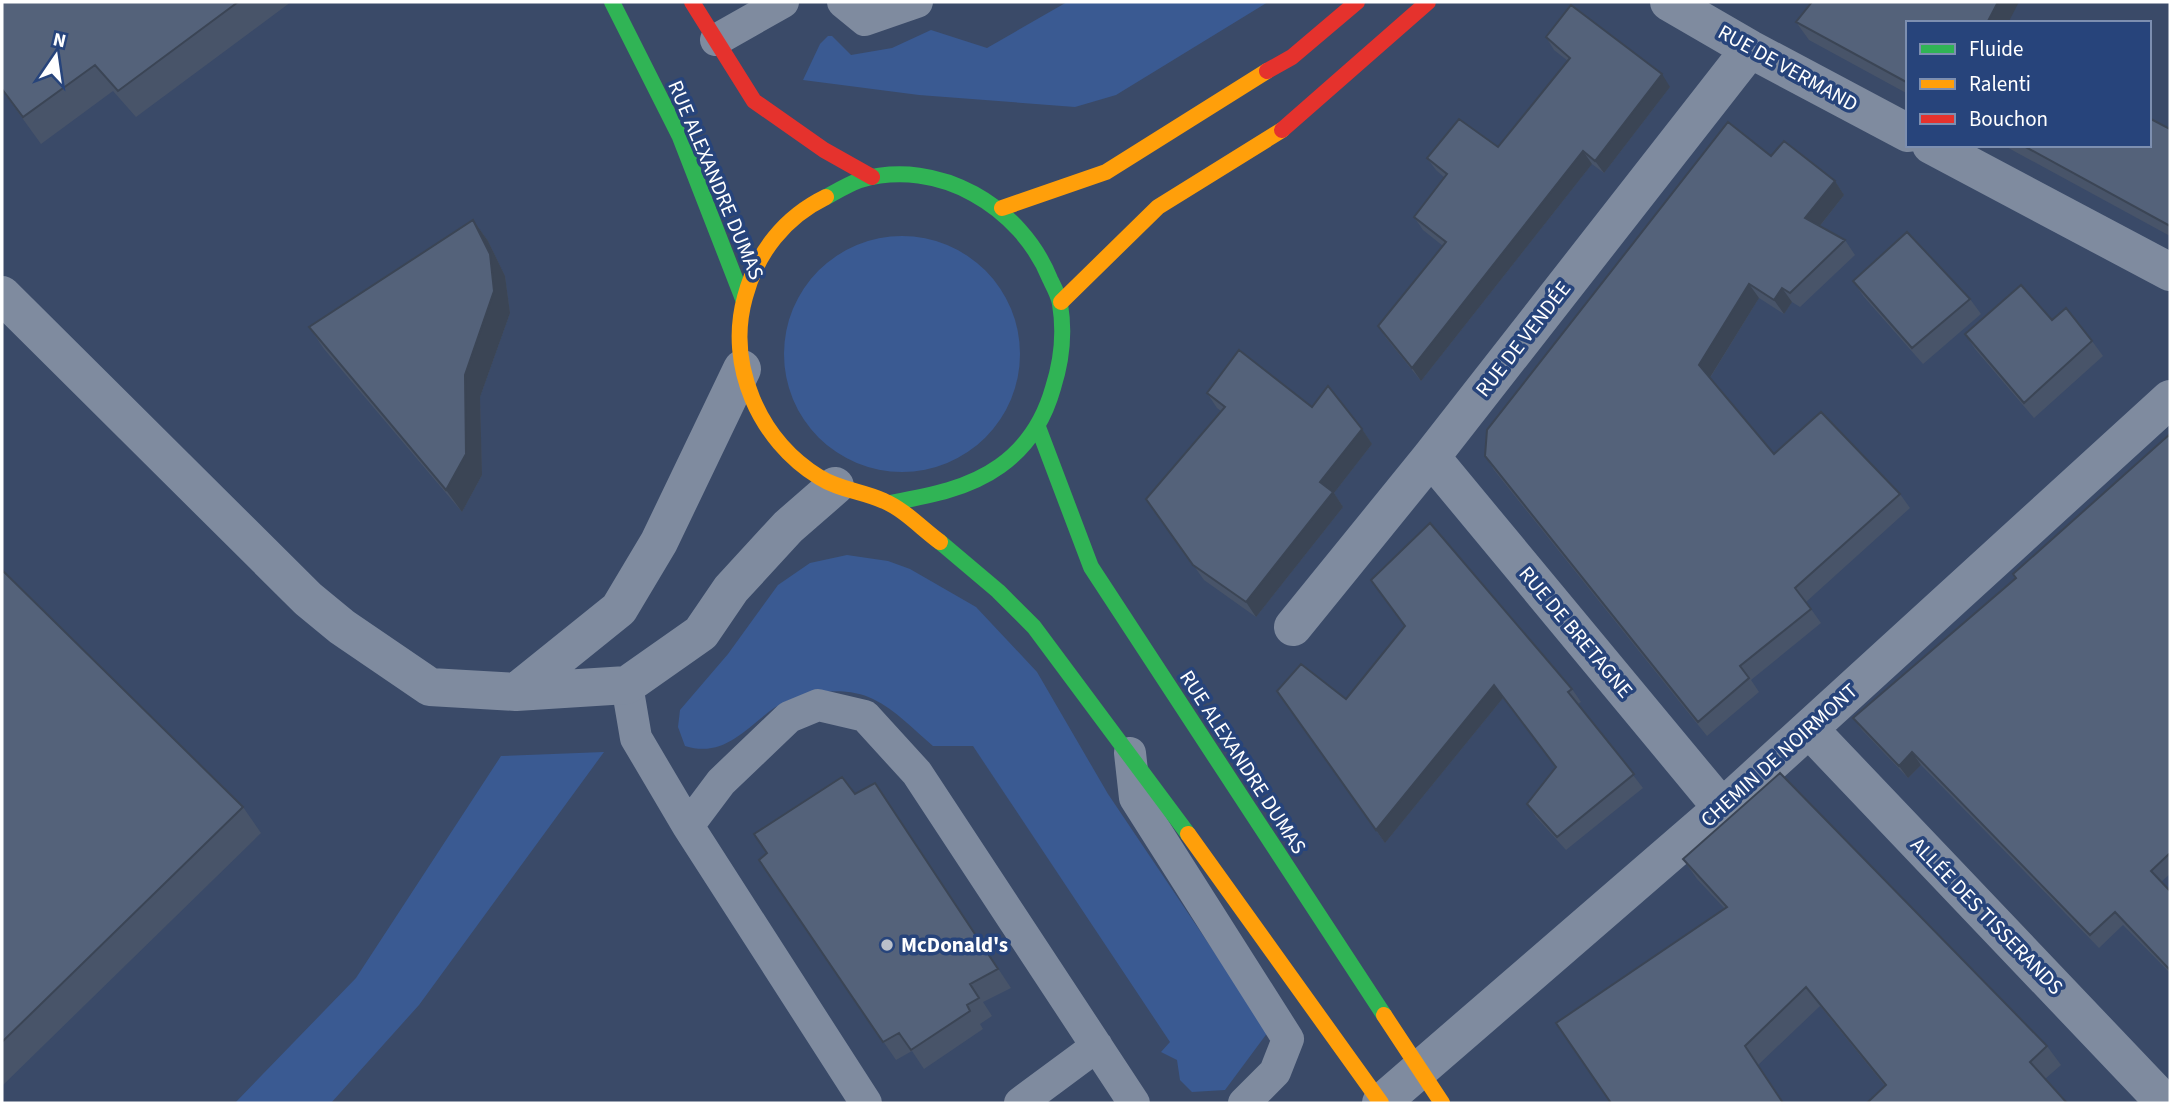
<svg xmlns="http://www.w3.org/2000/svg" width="2172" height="1105" font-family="'Source Sans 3',sans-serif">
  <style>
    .green { fill: #3a5a92 }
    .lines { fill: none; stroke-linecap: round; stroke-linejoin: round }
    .lane { stroke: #7f8b9f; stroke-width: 32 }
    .street { stroke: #7f8b9f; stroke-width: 38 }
    .fast { stroke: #30b455; stroke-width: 16 }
    .slow { stroke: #ff9f0a; stroke-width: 16 }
    .jam { stroke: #e5322d; stroke-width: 16 }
    .wall { fill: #485469 }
    .shaded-wall { fill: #3b4555 }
    .building { fill: #54627a; stroke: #3b4555; stroke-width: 2 }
    .poi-dot { fill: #bac0ca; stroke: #27447b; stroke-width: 2.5 }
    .labels { text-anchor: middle; stroke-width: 7; stroke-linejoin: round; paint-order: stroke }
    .street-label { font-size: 21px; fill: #fff; stroke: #27447b }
    .poi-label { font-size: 21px; font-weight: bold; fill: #fff; stroke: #27447b; text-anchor: start }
  </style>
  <rect width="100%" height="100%" fill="#3a4a68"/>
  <path class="green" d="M 1067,2 L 1268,2 L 1116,95 L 1075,107 L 919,95 L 803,80 L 820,44 L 828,36 L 832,36 L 851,55 L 892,48 L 931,30 L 987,48 Z
    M784 354a118 118 0 1 1 236 0a118 118 0 1 1-236 0Z
    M 847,555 L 888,561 L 910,569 L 976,607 L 1037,672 L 1108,794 L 1268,1032 L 1225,1090 L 1192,1092 L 1180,1080 L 1177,1060 L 1161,1052 L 1170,1042 L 973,746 L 933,746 C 914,730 896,710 873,699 C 846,685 800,691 774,708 C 745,729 724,758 685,746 L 678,727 L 680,710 L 728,654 L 778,585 L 810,563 Z
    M 604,752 L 419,1005 L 331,1103 L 235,1103 L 356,978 L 501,756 Z"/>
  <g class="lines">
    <path class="lane" d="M 843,2 L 865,20 L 917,2
      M 716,40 L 783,2
      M 627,685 L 636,738 L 688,826 L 866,1103
      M 1130,753 L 1135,798 L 1288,1039 L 1275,1072 L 1244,1103
      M 688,826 L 721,782 L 789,717 L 818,705 L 865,716 L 917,773 L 1134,1103
      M 1020,1103 L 1097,1046"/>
    <path class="street" d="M 1669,2 L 1750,49 L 1908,133
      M 1931,145 L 2170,272
      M 2,295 L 308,599 L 342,627 L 430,687 L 516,692 L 627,685 L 701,633 L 731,589 L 788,527 L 835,486
      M 1431,457 L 1722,808
      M 1293,627 L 1431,457 L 1750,49
      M 516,692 L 619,609 L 659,542 L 742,369
      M 1809,729 L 2165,1103
      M 1381,1103 L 1722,808 L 2170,399"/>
    <path class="fast" d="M 612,2 L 680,137 L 743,299
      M 826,197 C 837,191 849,184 860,180 C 939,157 1021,207 1050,279 C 1054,287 1059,296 1060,304 C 1065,334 1062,360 1053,388 C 1044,420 1028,446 1000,466 C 968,489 928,496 890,503
      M 1038,427 L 1091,567 L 1384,1015
      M 940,542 L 998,591 L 1034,627 L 1188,834"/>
    <path class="slow" d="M 826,197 C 785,217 757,252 745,297 C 726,365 759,440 819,477 C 839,490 863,491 884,501 C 905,510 922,529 940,542
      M 1002,208 L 1106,172 L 1267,71
      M 1061,302 L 1158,207 L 1282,130
      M 1188,834 L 1381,1103
      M 1384,1015 L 1442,1103"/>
    <path class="jam" d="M 692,2 L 754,101 L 824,150 L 872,177
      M 1267,71 L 1292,57 L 1357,2
      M 1282,130 L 1428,2"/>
  </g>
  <path class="wall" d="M 2,2 L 291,2 L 136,117 L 113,91 L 41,144 L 2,90 Z
    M 1796,22 L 1908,23 L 1908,94 L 1809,40 Z
    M 1546,37 L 1670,87 L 1604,173 L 1592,164 L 1421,381 L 1386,338 L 1378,326 L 1443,246 L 1423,230 L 1414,217 L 1445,178 L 1436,170 L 1427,158 L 1498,147 L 1568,61 L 1554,50 Z
    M 2170,129 L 2170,236 L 2003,145 L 2149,145 Z
    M 1771,156 L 1835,181 L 1844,195 L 1820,226 L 1845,240 L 1855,255 L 1800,307 L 1792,302 L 1784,314 L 1759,298 L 1710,378 L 1774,454 L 1900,494 L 1910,508 L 1806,602 L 1821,623 L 1751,680 L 1759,692 L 1707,736 L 1494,470 L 1485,456 Z
    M 473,220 L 488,241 L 505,276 L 510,313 L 480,397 L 482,475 L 462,512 L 324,349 L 309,327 Z
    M 1853,281 L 1970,299 L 1981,314 L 1923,364 L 1864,297 Z
    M 2052,320 L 2092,341 L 2103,356 L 2034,418 L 1975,349 L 1965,334 Z
    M 1207,393 L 1312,407 L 1362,429 L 1372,444 L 1334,493 L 1343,507 L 1256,617 L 1204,580 L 1146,499 L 1221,411 L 1217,408 Z
    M 2170,434 L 2170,874 L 2161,882 L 2170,891 L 2170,973 L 2123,925 L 2099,948 L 1921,765 L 1908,778 L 1862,730 L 1853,718 L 2015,578 Z
    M 2,570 L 243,807 L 261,833 L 2,1086 Z
    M 1572,689 L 1581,702 L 1578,704 L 1643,788 L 1566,850 L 1536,817 L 1527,804 L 1556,767 L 1503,698 L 1385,843 L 1277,691 L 1346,699 Z
    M 855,794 L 887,801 L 1011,988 L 983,1002 L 992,1016 L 980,1024 L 983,1029 L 924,1069 L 912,1051 L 896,1060 L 759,860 Z
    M 1683,859 L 2047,1046 L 2061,1065 L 2045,1079 L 1885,1086 L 1820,1006 L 1758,1065 L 1784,1103 L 1611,1103 L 1725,909 L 1697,879 Z"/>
  <path class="shaded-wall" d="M 1998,2 L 2019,2 L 2008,23 L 1987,23 Z
    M 1662,74 L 1670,87 L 1604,173 L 1595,161 Z
    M 1583,151 L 1592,164 L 1421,381 L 1412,368 Z
    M 1835,181 L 1844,195 L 1815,232 L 1805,218 Z
    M 473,220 L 488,241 L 505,276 L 510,313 L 480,397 L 482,475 L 462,512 L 446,490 L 465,375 Z
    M 1749,284 L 1759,298 L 1709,379 L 1699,365 Z
    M 1782,288 L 1792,302 L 1784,314 L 1774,300 Z
    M 1362,429 L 1372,444 L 1334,493 L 1343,507 L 1256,617 L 1246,602 L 1320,482 Z
    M 1494,685 L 1503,698 L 1385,843 L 1376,830 Z
    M 1912,752 L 1921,765 L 1908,778 L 1899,766 Z"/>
  <path class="building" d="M 2,2 L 238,2 L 118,91 L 95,65 L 23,117 L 2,89 Z
    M 1812,2 L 1998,2 L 1987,23 L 1908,23 L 1908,83 L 1796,22 Z
    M 1571,5 L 1662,74 L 1595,161 L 1583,151 L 1412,368 L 1378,326 L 1446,242 L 1414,217 L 1447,174 L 1427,158 L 1459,119 L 1498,147 L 1570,58 L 1546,37 Z
    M 2149,118 L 2170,129 L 2170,226 L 2022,145 L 2149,145 Z
    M 1728,122 L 1771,156 L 1784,141 L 1835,181 L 1805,218 L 1845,240 L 1790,293 L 1782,288 L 1774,300 L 1749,284 L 1699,365 L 1774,454 L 1821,412 L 1900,494 L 1795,588 L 1811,609 L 1740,666 L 1749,678 L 1698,722 L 1485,456 L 1487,430 Z
    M 473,220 L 490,254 L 494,291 L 465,375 L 466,454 L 446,490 L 309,327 Z
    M 1907,232 L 1970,299 L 1912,348 L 1853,281 Z
    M 2021,285 L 2052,320 L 2066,308 L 2092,341 L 2024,403 L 1965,334 Z
    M 1239,350 L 1312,407 L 1328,386 L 1362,429 L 1320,482 L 1333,492 L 1246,602 L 1193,565 L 1146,499 L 1225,407 L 1207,393 Z
    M 2170,434 L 2170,853 L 2151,871 L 2170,891 L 2170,970 L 2115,912 L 2090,935 L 1912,752 L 1899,766 L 1853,718 L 2016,578 L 2013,574 Z
    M 1430,523 L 1572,689 L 1568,692 L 1634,774 L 1557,837 L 1527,804 L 1556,767 L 1494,685 L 1376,830 L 1277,691 L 1301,664 L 1346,699 L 1405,626 L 1371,580 Z
    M 2,570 L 243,807 L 2,1042 Z
    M 1780,773 L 2047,1046 L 2030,1062 L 2067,1103 L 1867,1103 L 1886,1085 L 1806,987 L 1745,1046 L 1783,1103 L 1611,1103 L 1556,1023 L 1727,907 L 1683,859 Z
    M 842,777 L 855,794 L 875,783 L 998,969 L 970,984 L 979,998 L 967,1005 L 970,1011 L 911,1050 L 899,1033 L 883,1042 L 759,860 L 767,853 L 754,834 Z"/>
  <circle class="poi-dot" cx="887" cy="945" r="7"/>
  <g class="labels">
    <g class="street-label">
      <text transform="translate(1788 68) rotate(29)" y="7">RUE DE VERMAND</text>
      <text transform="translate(716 180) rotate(67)" y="7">RUE ALEXANDRE DUMAS</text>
      <text transform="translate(1523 339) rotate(-52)" y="7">RUE DE VENDÉE</text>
      <text transform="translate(1576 632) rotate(50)" y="7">RUE DE BRETAGNE</text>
      <text transform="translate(1779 755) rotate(-42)" y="7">CHEMIN DE NOIRMONT</text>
      <text transform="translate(1243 762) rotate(57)" y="7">RUE ALEXANDRE DUMAS</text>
      <text transform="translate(1987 916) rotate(46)" y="7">ALLÉE DES TISSERANDS</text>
    </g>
    <g class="poi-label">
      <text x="901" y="952">McDonald's</text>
    </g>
  </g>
  <rect width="2172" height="1105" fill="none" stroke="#ffffff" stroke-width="7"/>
  <rect x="1906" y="21" width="245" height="126" fill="#27447b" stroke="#7d8fb0" stroke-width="2"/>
  <rect x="1920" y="44" width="35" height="10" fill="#30b455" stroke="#7d8fb0" stroke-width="2"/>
  <text x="1969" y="56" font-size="21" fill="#ffffff">Fluide</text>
  <rect x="1920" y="79" width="35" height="10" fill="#ff9f0a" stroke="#7d8fb0" stroke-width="2"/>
  <text x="1969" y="91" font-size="21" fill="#ffffff">Ralenti</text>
  <rect x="1920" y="114" width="35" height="10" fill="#e5322d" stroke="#7d8fb0" stroke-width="2"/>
  <text x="1969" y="126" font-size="21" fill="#ffffff">Bouchon</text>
  <g transform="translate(56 56) rotate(13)" stroke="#27447b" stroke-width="5" paint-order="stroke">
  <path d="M0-5L12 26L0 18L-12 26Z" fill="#ffffff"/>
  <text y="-10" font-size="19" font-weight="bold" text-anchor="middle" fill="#ffffff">N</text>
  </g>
</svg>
